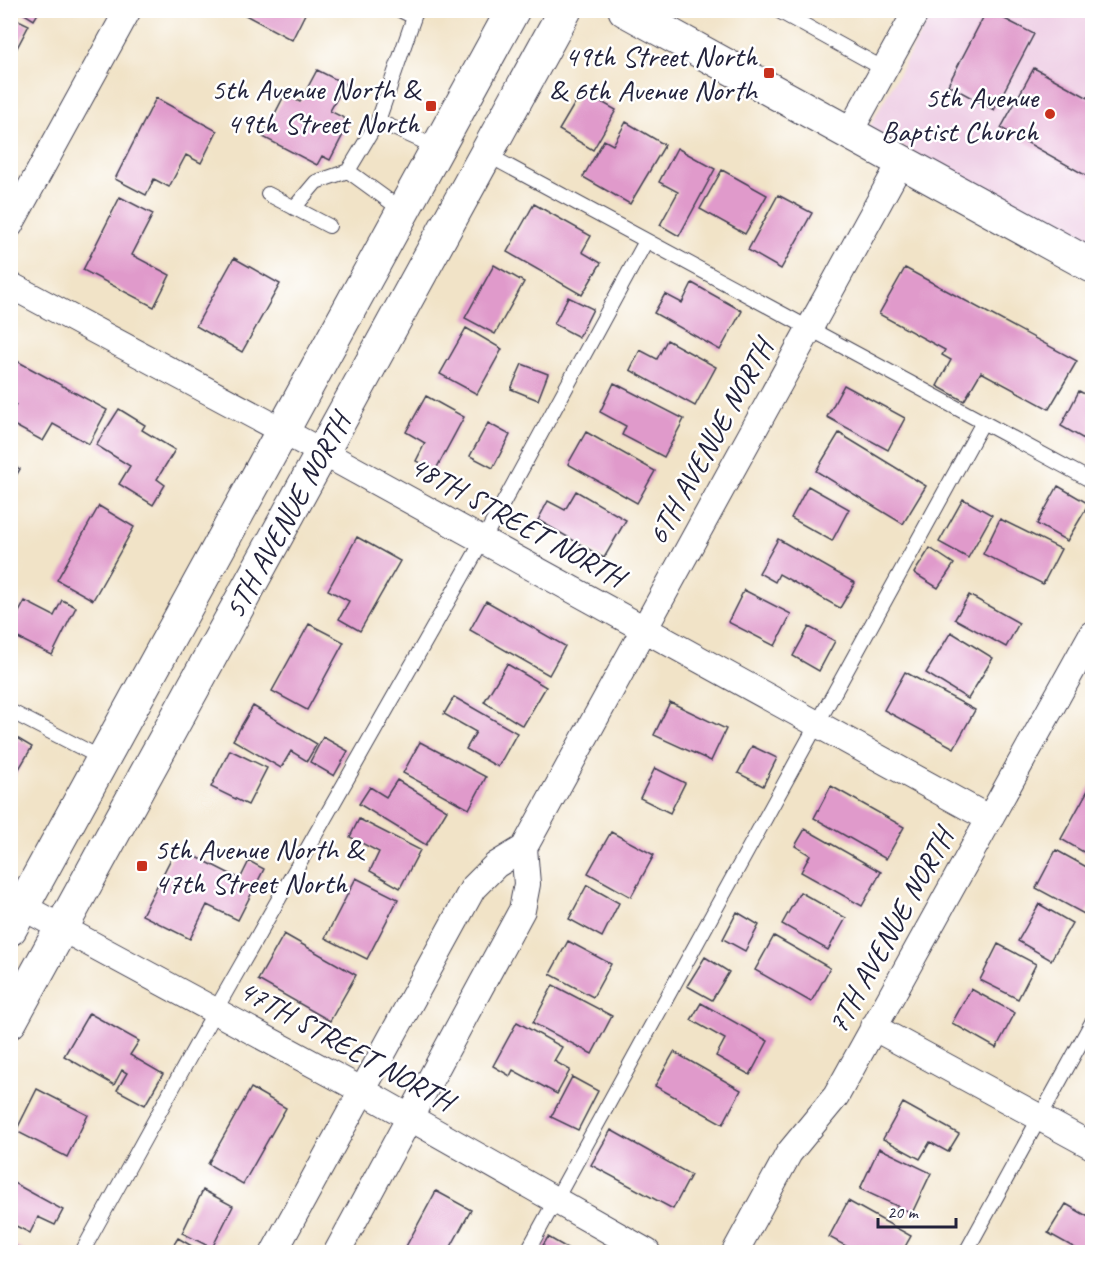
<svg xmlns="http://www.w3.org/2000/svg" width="1103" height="1263" font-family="Caveat,sans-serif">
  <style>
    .built { fill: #efd0e6 }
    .building { fill: #e09acb }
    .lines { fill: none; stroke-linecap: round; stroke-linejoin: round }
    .lane-casing { stroke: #413f50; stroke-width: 16 }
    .street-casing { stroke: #413f50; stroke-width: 28 }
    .secondary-casing { stroke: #413f50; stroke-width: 35 }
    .primary-casing { stroke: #413f50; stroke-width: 35 }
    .lane { stroke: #fff; stroke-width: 14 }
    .street { stroke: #fff; stroke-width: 26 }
    .secondary { stroke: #fff; stroke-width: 33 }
    .primary { stroke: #fff; stroke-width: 33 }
    .poi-dot { fill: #c8321e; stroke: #fff; stroke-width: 2 }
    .labels { text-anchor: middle; stroke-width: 5; stroke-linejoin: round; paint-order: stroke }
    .poi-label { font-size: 30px; fill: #22223b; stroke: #fff; text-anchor: end }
    .street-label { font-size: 30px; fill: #22223b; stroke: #fff }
  </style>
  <rect width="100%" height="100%" fill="#fff"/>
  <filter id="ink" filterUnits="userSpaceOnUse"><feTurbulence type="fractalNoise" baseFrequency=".0167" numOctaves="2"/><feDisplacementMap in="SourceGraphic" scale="12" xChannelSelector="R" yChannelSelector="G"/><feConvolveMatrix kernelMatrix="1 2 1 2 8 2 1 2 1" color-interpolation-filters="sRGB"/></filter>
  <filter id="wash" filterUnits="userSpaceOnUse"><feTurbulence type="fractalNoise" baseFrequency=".008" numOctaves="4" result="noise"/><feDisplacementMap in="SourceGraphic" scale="24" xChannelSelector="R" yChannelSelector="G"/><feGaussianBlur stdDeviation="1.35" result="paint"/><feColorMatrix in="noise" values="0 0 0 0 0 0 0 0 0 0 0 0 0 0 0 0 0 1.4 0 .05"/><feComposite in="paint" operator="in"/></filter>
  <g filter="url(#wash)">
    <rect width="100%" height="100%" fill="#f1e3c7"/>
    <path class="built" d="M 933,11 L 1092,11 L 1092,251 L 869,128 Z"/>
    <g id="blocks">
      <path class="building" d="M 18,10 L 40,10 L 34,20 Z
        M 236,10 L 307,10 L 292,40 Z
        M 987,10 L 1034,34 L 994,110 L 948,85 Z
        M 10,16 L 29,25 L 10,61 Z
        M 1034,68 L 1092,100 L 1092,179 L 1001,128 Z
        M 317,70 L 345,84 L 330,111 L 350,121 L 330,160 L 322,156 L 317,165 L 263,137 L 285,94 L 300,102 Z
        M 582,91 L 616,110 L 593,150 L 559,130 Z
        M 156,98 L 217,131 L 201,163 L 186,155 L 169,187 L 154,179 L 146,195 L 115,179 Z
        M 626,122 L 665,145 L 630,204 L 583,177 L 604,140 L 613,145 Z
        M 677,148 L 715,169 L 679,236 L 660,225 L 678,192 L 659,182 Z
        M 722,170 L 767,195 L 745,234 L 700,209 Z
        M 778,195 L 812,213 L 781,269 L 748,250 Z
        M 120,197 L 153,214 L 132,255 L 170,275 L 154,307 L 83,270 Z
        M 534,204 L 591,236 L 582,252 L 601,263 L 582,295 L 507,252 Z
        M 234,258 L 280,284 L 242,352 L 196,326 Z
        M 494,265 L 524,282 L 495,334 L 465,318 Z
        M 905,268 L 1077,361 L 1049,409 L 981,372 L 964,401 L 937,386 L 951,360 L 942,355 L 945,350 L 879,314 Z
        M 692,283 L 742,311 L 720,350 L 654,313 L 665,294 L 682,303 Z
        M 568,297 L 593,309 L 579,337 L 554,324 Z
        M 466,328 L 502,349 L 477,394 L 440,374 Z
        M 667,340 L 716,367 L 695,406 L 630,370 L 640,350 L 657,359 Z
        M 15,360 L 107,410 L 89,444 L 53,424 L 43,441 L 10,423 L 10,414 L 16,405 L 10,402 L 10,369 Z
        M 522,364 L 548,374 L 538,400 L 511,389 Z
        M 614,383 L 684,419 L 664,457 L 622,435 L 626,426 L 600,412 Z
        M 844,385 L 905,418 L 888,450 L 827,417 Z
        M 1079,391 L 1092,398 L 1091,443 L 1061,426 Z
        M 426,396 L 464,417 L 435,471 L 416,461 L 425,443 L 406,432 Z
        M 119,409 L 145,425 L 142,430 L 175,450 L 157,479 L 165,485 L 153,505 L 119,484 L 130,466 L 96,445 Z
        M 488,423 L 510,435 L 493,468 L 470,456 Z
        M 586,432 L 655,471 L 637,503 L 568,464 Z
        M 839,433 L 926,486 L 903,524 L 816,471 Z
        M 10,464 L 20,469 L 10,486 Z
        M 808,486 L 849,509 L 832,541 L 791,518 Z
        M 1058,486 L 1089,504 L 1067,541 L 1037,524 Z
        M 576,491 L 626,520 L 604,558 L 538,520 L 548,501 L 565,510 Z
        M 963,499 L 992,515 L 968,558 L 939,542 Z
        M 99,506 L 134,527 L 93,600 L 57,580 Z
        M 1000,519 L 1061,549 L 1043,584 L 983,554 Z
        M 357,537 L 400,561 L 360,631 L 339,619 L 349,601 L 328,590 Z
        M 778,539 L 855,583 L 840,608 L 779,574 L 775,582 L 759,573 Z
        M 930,548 L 954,564 L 938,588 L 914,573 Z
        M 744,590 L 791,614 L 775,646 L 728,622 Z
        M 969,595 L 1019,623 L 1006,647 L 955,619 Z
        M 62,600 L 76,607 L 52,655 L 10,634 L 10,629 L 25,601 L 54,616 Z
        M 486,601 L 565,646 L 549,675 L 470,630 Z
        M 309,624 L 344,642 L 307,710 L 272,691 Z
        M 809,627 L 835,641 L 819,671 L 793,656 Z
        M 951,632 L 993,658 L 968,699 L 926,673 Z
        M 507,664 L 546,687 L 523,726 L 484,702 Z
        M 905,672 L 975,710 L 954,748 L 884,710 Z
        M 454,697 L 517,733 L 498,767 L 466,749 L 476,732 L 444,714 Z
        M 670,702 L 726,729 L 711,761 L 654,735 Z
        M 253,706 L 317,744 L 307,761 L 291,751 L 281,768 L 233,740 Z
        M 10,734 L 32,747 L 10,784 Z
        M 323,737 L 348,751 L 334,776 L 310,762 Z
        M 420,742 L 486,777 L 469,809 L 403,773 Z
        M 752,746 L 777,758 L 763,786 L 738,773 Z
        M 230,750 L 267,768 L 248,805 L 211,787 Z
        M 655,768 L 685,783 L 670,813 L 640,798 Z
        M 397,780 L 447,810 L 426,845 L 359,804 L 370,787 L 386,797 Z
        M 1092,783 L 1092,857 L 1061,839 Z
        M 831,786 L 904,827 L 886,859 L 814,818 Z
        M 359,819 L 420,850 L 400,888 L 370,871 L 379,852 L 350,837 Z
        M 805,829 L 881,872 L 862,906 L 801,872 L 810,855 L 795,846 Z
        M 611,832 L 654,855 L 631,897 L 588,873 Z
        M 177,847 L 240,879 L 249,861 L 264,869 L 238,920 L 207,905 L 190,939 L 142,915 Z
        M 1056,850 L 1092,870 L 1092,903 L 1086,915 L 1036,888 Z
        M 356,878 L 398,899 L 367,959 L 325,938 Z
        M 587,885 L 619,903 L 602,937 L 569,919 Z
        M 800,892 L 846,918 L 828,950 L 782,924 Z
        M 1039,904 L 1072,923 L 1051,960 L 1018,941 Z
        M 737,912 L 759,925 L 745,951 L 723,939 Z
        M 284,934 L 356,975 L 330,1021 L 258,980 Z
        M 774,936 L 830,968 L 811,1002 L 755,970 Z
        M 568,941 L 611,964 L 593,997 L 550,974 Z
        M 998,944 L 1036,964 L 1018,999 L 980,980 Z
        M 705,957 L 729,972 L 712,1000 L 687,986 Z
        M 553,985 L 612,1016 L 592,1054 L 533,1023 Z
        M 971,989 L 1015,1013 L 996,1048 L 952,1023 Z
        M 701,1003 L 768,1041 L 750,1075 L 716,1056 L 725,1039 L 691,1020 Z
        M 89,1013 L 139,1041 L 130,1055 L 163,1074 L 145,1105 L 117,1090 L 127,1073 L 122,1070 L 114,1085 L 64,1056 Z
        M 517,1022 L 562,1047 L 554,1061 L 570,1070 L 557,1094 L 513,1070 L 510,1076 L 493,1066 Z
        M 674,1052 L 741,1090 L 723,1124 L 655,1086 Z
        M 572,1077 L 598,1091 L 578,1130 L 551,1117 Z
        M 251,1088 L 286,1108 L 243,1184 L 208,1164 Z
        M 37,1089 L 88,1115 L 67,1157 L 16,1131 Z
        M 903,1103 L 959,1134 L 948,1152 L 930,1142 L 920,1159 L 883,1139 Z
        M 611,1130 L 691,1175 L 673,1209 L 591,1165 Z
        M 879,1148 L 931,1173 L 912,1213 L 860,1189 Z
        M 10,1181 L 63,1210 L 55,1225 L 38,1217 L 30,1233 L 10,1223 Z
        M 203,1190 L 233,1206 L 212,1248 L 182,1233 Z
        M 436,1191 L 471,1210 L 448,1252 L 403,1252 Z
        M 848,1201 L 911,1236 L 902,1252 L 857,1252 L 829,1237 Z
        M 1066,1204 L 1092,1219 L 1092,1252 L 1082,1252 L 1048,1233 Z
        M 548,1237 L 574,1252 L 539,1252 Z
        M 178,1238 L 202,1252 L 169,1252 Z
        M 10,1244 L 26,1252 L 10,1252 Z"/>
    </g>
  </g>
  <g filter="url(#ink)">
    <use href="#blocks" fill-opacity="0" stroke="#413f50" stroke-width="1.5"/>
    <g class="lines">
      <defs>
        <path id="lane" d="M 777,10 L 884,69
          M 378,121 L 414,17 L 400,10
          M 486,154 L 1092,481
          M 268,194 L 329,226
          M 294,208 L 316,182 L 348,171
          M 403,211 L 348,171 L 378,121 L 438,148
          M 10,711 L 103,759
          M 82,1252 L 215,1011 L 483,540 L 646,241
          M 527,1252 L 983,422
          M 966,1252 L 1092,1022"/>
        <path id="street" d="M 849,133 L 917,10
          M 10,225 L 128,10
          M 10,285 L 322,452 L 990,819
          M 10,900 L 363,1091 L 647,1252
          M 873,1027 L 1092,1146
          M 274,1252 L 473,888 L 496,865 L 524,848 L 901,162
          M 337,1252 L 522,910 L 527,884 L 524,848
          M 735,1252 L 789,1153 L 836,1096 L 1092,634"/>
        <path id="secondary" d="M 625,10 L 1092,266"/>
        <path id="primary" d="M 10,929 L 513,10
          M 10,1022 L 565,10"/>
      </defs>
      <use href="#lane" class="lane-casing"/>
      <use href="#street" class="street-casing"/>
      <use href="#secondary" class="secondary-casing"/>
      <use href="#primary" class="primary-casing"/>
      <use href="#lane" class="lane"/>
      <use href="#street" class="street"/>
      <use href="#secondary" class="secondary"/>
      <use href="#primary" class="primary"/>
    </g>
  </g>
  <g class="poi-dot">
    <rect x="763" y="67" width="12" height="12" rx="3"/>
    <rect x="425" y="100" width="12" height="12" rx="3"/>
    <circle cx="1050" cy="114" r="6"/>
    <rect x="136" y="860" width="12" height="12" rx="3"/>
  </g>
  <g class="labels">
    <g class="poi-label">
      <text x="757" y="66">49th Street North<tspan x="757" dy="34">&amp; 6th Avenue North</tspan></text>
      <text x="419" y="99">5th Avenue North &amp;<tspan x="419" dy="34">49th Street North</tspan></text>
      <text x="1038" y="107">5th Avenue<tspan x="1038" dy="34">Baptist Church</tspan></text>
      <text x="154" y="859" text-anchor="start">5th Avenue North &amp;<tspan x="154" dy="34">47th Street North</tspan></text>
    </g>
    <g class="street-label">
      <text transform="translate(710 442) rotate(-61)" y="10">6TH AVENUE NORTH</text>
      <text transform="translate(287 516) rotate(-61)" y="10">5TH AVENUE NORTH</text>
      <text transform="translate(517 521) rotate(29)" y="10">48TH STREET NORTH</text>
      <text transform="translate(890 931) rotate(-61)" y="10">7TH AVENUE NORTH</text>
      <text transform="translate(346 1045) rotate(29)" y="10">47TH STREET NORTH</text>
    </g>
  </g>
  <rect width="1103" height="1263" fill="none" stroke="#fff" stroke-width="36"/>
  <path d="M878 1218v9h78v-9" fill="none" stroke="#22223b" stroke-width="3"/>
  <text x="887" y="1218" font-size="18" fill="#22223b" stroke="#ffffff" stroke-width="4.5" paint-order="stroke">20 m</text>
</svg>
